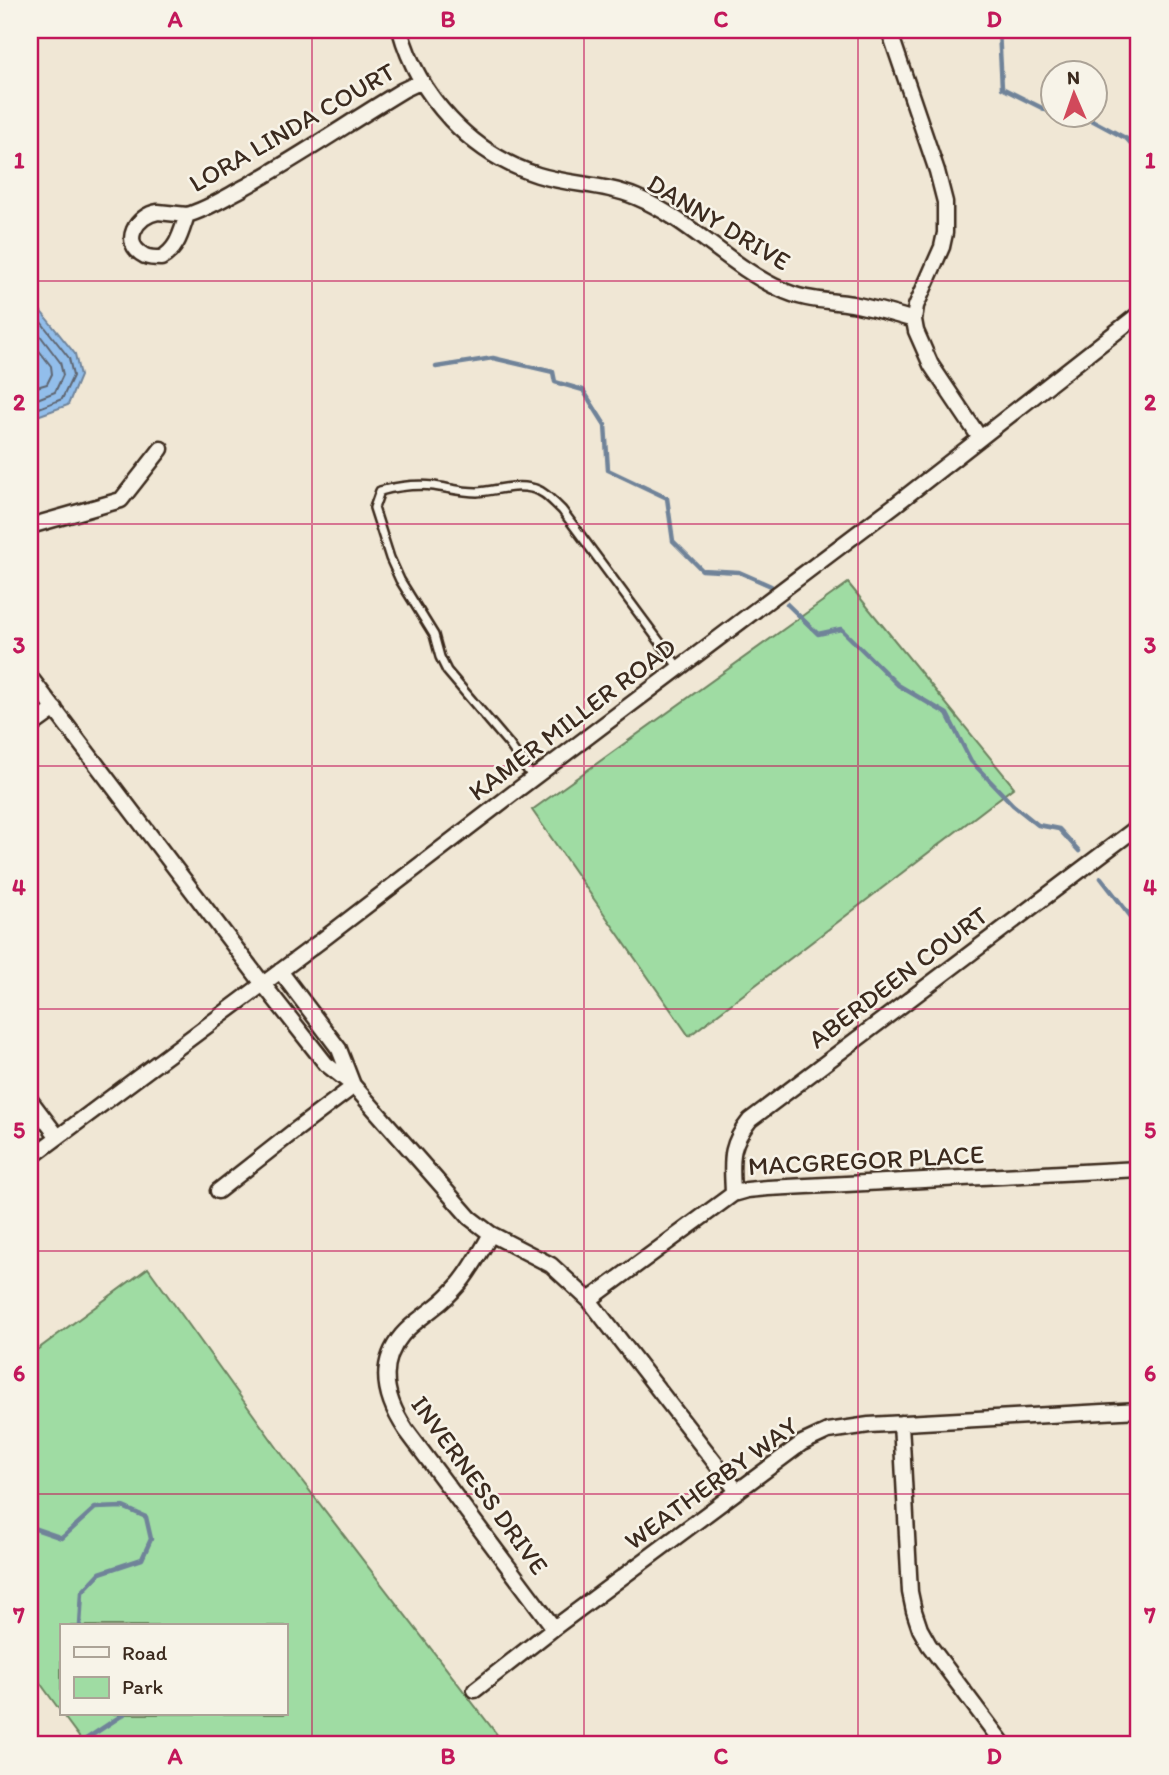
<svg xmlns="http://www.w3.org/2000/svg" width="1169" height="1775" font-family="Itim,sans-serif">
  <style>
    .green { fill: #9fdca3; stroke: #6d8360; stroke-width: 2 }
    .water { fill: #92beeb; stroke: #6f8399; stroke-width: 2 }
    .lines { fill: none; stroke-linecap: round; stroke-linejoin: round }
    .shore { stroke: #5e6570; stroke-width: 2 }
    .stream { stroke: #6f8399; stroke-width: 4.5 }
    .lane-casing { stroke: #3b2a1e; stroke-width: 12 }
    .street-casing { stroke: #3b2a1e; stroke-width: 19 }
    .lane { stroke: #f7f3e8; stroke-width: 7 }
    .street { stroke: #f7f3e8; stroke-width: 14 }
    .grid { fill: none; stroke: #c2185b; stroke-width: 2; stroke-opacity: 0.55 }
    .labels { text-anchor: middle; stroke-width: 5; stroke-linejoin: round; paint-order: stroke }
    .street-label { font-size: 26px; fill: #3b2a1e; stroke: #f7f3e8 }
    .neatline { fill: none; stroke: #c2185b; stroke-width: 2.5 }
    .grid-label { font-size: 23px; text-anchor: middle; font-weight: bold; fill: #c2185b }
  </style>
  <rect width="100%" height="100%" fill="#f0e7d5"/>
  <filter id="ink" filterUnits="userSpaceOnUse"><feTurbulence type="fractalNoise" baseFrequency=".0143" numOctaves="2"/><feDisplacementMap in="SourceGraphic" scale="14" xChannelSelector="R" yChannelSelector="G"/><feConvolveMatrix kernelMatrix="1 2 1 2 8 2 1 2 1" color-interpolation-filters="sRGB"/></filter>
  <g filter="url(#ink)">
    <path class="green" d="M 848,583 L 1014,787 L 689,1036 L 532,810 Z
      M 148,1268 L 286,1460 L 505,1745 L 85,1745 L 62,1714 L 285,1714 L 285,1626 L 61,1626 L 61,1712 L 30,1669 L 30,1355 Z"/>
    <path class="water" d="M 35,304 L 75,354 L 80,376 L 68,405 L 40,415 L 30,415 L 30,305 Z"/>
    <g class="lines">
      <path class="shore" d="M 30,312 L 34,313 L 69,358 L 73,376 L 62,399 L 39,408 L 30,408
        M 30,322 L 60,362 L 63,375 L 55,392 L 37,399 L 30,399
        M 30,339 L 51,366 L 52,374 L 47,384 L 30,389"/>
      <path class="stream" d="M 999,30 L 1002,88 L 1054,114
        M 1070,116 L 1086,117 L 1127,139 L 1139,153
        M 436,367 L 493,358 L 553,372 L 555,382 L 583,390 L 605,425 L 608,470 L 667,498 L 673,541 L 702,570 L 739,572 L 771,586
        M 787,604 L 818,634 L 841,629 L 898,685 L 947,714 L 971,761 L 1013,805 L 1038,825 L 1059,829 L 1079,851
        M 1101,878 L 1139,927
        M 30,1527 L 62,1538 L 95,1508 L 123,1507 L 146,1517 L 151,1539 L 142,1559 L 100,1573 L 82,1592 L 80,1626
        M 80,1745 L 80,1743 L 124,1714"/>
      <defs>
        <path id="lane" d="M 533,778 L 509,744 L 447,671 L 440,657 L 434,635 L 400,580 L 390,558 L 374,508 L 380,491 C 399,486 414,484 434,486 C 448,488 462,492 477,492 C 495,491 513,484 531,488 C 544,490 552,501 562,510 L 679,668"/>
        <path id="street" d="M 400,30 C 418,96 471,154 538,175 C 570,185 605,184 636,197 C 689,219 728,265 780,289 C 804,301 827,300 852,304 C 873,308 894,314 914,320
          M 889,30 L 937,171 L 945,202 L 945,233 L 942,247 L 916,306 L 914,320 L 916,331 L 931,365 L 980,438
          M 158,212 L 187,215 C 181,232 178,249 161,258 C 156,258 150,258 145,256 C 119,243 137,215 158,212 Z
          M 187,215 C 208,209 226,197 245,187 C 299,157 350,122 403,90 L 422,81
          M 30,526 L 121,500 L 161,449
          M 30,677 L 263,984 L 326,1064 L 354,1086 L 470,1218 L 491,1234 L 551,1265 L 589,1300 L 737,1491
          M 30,727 L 55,709
          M 280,971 L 339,1049 L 353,1085
          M 30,1100 L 58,1137
          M 30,1158 L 322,940 L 516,791 L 895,505 L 1139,314
          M 218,1191 L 293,1132 L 354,1086
          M 733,1194 C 732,1161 728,1147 750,1120 L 1139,826
          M 491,1234 C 481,1251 471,1270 459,1284 C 452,1292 443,1301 435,1307 C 424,1316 411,1324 402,1335 C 376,1366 386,1400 406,1430 L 554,1628
          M 589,1300 L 733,1194 L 747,1190 L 768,1188 L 1139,1169
          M 901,1423 L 910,1592 L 914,1611 L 920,1629 L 929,1645 L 1004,1745
          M 475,1690 L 554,1628 L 802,1443 L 828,1431 L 869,1425 L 1139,1410"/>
      </defs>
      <use href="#lane" class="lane-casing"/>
      <use href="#street" class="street-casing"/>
      <use href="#lane" class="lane"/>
      <use href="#street" class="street"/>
    </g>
  </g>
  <path class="grid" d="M 312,30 L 312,1745M 584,30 L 584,1745M 858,30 L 858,1745M 30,281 L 1139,281M 30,524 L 1139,524M 30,766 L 1139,766M 30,1009 L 1139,1009M 30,1251 L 1139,1251M 30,1494 L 1139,1494"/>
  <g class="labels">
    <g class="street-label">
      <text transform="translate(292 127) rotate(-30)" y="9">LORA LINDA COURT</text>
      <text transform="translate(719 222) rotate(31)" y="9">DANNY DRIVE</text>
      <text transform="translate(572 719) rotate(-37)" y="9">KAMER MILLER ROAD</text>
      <text transform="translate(898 977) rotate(-37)" y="9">ABERDEEN COURT</text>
      <text transform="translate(866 1160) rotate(-3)" y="9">MACGREGOR PLACE</text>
      <text transform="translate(711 1483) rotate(-36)" y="9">WEATHERBY WAY</text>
      <text transform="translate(480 1485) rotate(54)" y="9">INVERNESS DRIVE</text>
    </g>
  </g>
  <rect width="1169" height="1775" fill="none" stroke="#f7f3e8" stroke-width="77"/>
  <rect x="60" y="1624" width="228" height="91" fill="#f7f3e8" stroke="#aca397" stroke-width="2"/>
  <rect x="74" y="1647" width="35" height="10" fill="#f7f3e8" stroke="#aca397" stroke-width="2"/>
  <text x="122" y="1660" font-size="21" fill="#3b2a1e">Road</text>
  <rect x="74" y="1677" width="35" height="21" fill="#9fdca3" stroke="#aca397" stroke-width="2"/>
  <text x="122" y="1694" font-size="21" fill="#3b2a1e">Park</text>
  <g transform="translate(1074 94) rotate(358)"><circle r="33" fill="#f7f3e8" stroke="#aca397" stroke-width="2"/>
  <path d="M0-5L12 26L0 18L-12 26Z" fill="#d1495b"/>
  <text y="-10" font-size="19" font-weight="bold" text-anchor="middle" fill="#3b2a1e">N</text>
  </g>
  <rect x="38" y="38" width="1092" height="1698" class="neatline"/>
  <g class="grid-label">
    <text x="175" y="27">A</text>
    <text x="448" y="27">B</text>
    <text x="721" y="27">C</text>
    <text x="994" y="27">D</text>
    <text x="19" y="168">1</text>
    <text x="1150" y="168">1</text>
    <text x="19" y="410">2</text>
    <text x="1150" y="410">2</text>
    <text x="19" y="653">3</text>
    <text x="1150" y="653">3</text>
    <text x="19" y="895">4</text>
    <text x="1150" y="895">4</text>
    <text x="19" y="1138">5</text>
    <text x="1150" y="1138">5</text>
    <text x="19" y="1381">6</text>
    <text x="1150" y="1381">6</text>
    <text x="19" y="1623">7</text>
    <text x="1150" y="1623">7</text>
    <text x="175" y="1764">A</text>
    <text x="448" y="1764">B</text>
    <text x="721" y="1764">C</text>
    <text x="994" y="1764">D</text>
  </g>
</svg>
